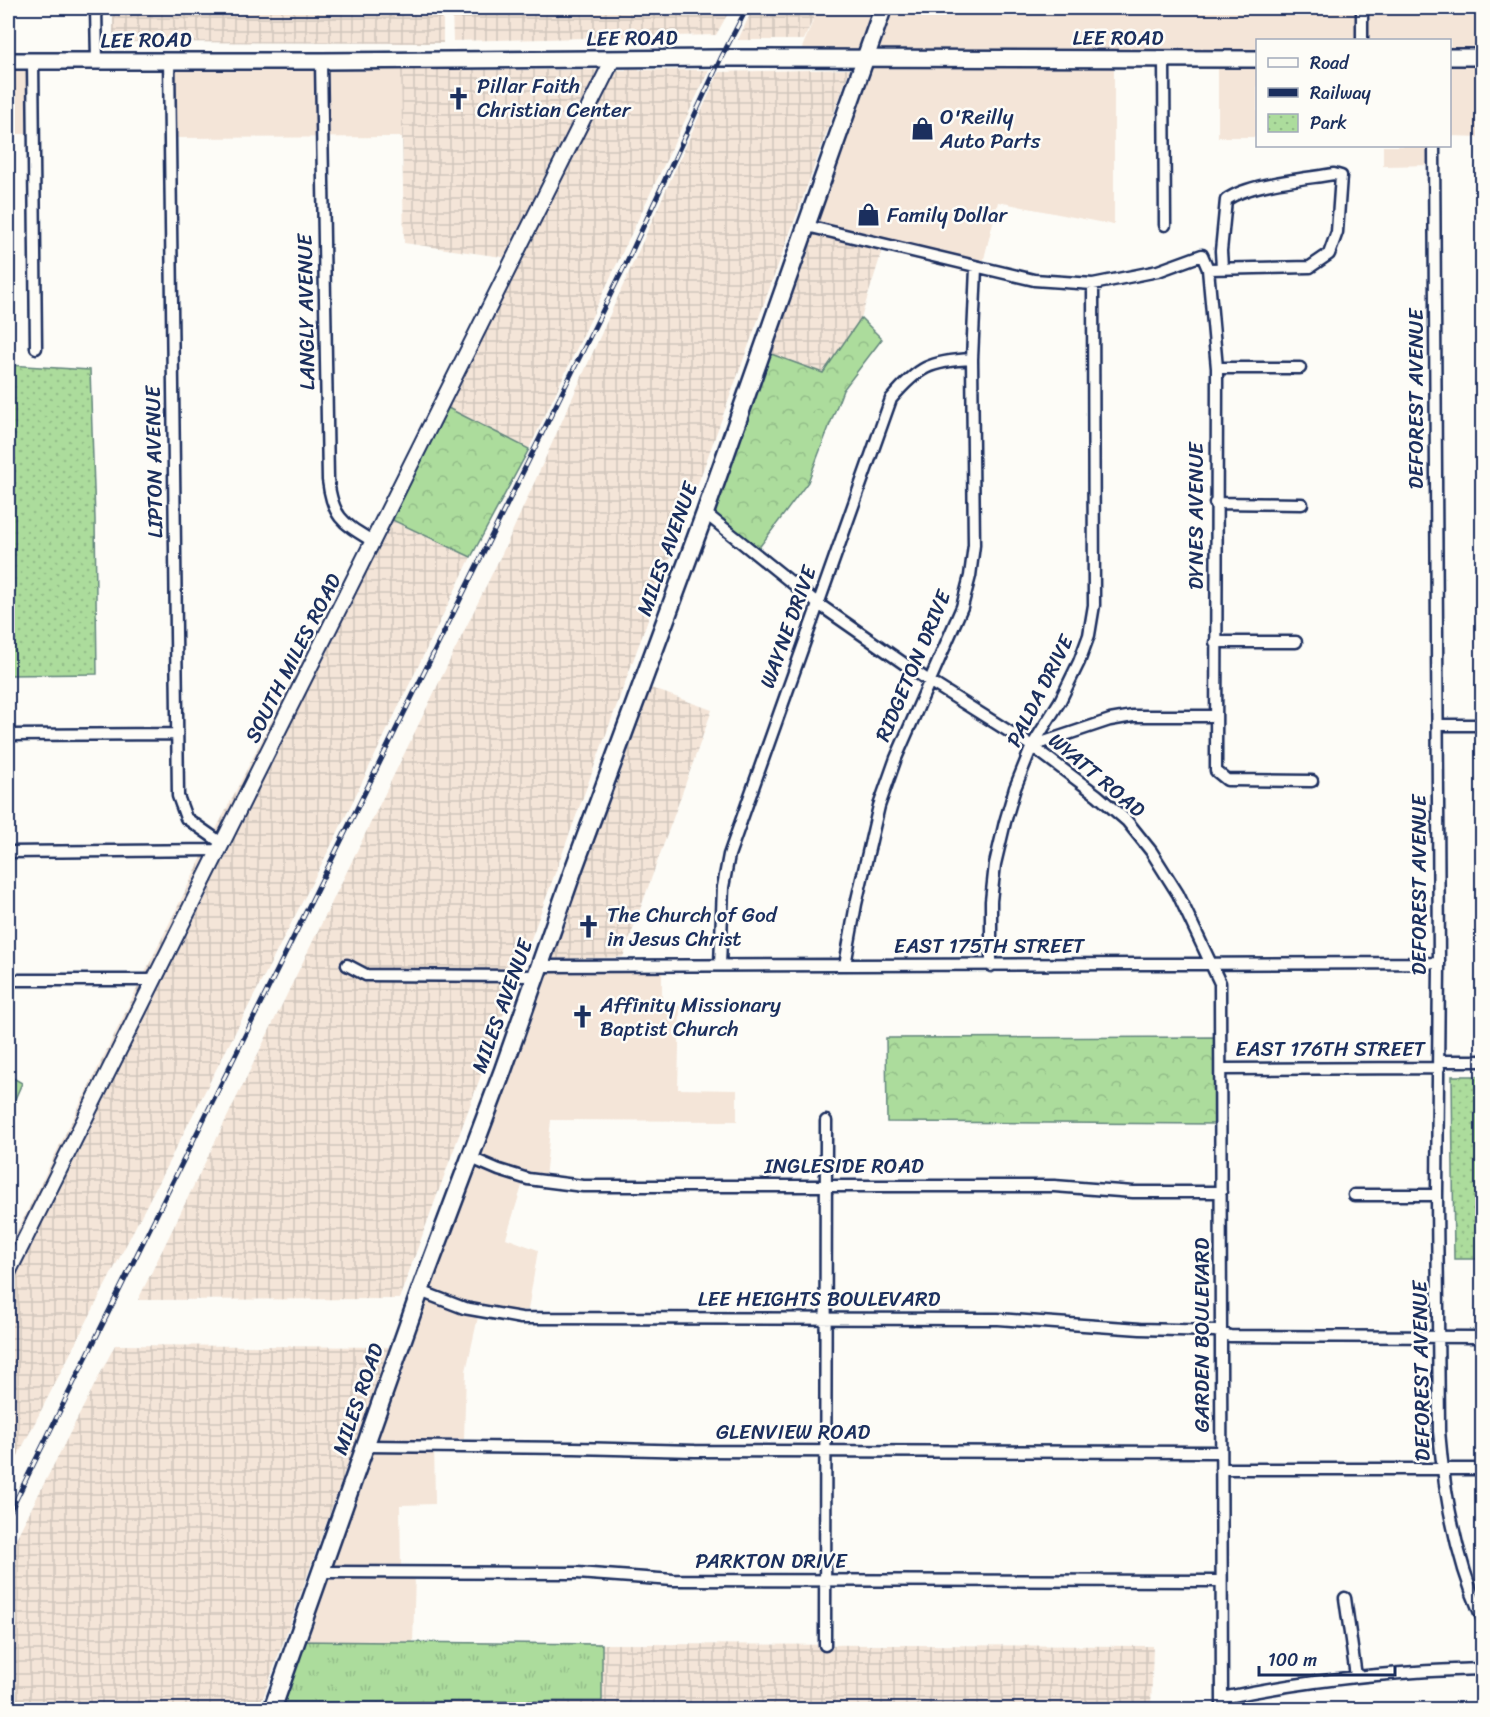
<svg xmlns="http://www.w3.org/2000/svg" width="1490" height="1717" font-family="Sriracha,sans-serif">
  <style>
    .built { fill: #f4e5d8 }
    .industrial { fill: url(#industrial-grid) }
    .grass { fill: url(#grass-tufts); stroke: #64867d; stroke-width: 1.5 }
    .forest { fill: url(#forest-crowns); stroke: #64867d; stroke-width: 1.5 }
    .park { fill: url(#park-dots); stroke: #64867d; stroke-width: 1.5 }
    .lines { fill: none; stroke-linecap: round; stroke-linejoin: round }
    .minor-casing { stroke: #1b2f5e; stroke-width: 15 }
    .tertiary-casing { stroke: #1b2f5e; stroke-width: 18 }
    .secondary-casing { stroke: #1b2f5e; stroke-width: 20 }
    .primary-casing { stroke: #1b2f5e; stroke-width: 21 }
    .minor { stroke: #fdfcf7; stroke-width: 10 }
    .tertiary { stroke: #fdfcf7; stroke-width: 14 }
    .secondary { stroke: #fdfcf7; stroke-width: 15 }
    .primary { stroke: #fdfcf7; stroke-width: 16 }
    .rail-casing { stroke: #1b2f5e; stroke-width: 5 }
    .rail { stroke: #fdfcf7; stroke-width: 3; stroke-dasharray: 9; stroke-linecap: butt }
    .labels { text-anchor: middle; stroke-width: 5; stroke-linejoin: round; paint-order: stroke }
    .street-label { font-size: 21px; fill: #1b2f5e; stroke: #fdfcf7 }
    .poi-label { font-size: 21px; fill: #1b2f5e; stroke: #fdfcf7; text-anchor: start }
  </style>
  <defs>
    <pattern id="industrial-grid" width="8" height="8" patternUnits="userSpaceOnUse" patternTransform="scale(1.5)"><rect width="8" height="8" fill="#f4e5d8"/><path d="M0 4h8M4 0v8" fill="none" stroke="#d1c5bc"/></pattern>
    <pattern id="grass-tufts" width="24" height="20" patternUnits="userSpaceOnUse" patternTransform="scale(1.5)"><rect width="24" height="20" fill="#acdc9c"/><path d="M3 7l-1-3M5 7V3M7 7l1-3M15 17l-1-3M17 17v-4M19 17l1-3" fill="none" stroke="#93bd89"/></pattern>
    <pattern id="forest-crowns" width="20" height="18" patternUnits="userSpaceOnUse" patternTransform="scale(1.5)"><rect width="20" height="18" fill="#acdc9c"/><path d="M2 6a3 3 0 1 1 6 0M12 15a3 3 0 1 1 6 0" fill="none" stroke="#93bd89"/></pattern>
    <pattern id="park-dots" width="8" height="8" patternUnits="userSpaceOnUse" patternTransform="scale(1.5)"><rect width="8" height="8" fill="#acdc9c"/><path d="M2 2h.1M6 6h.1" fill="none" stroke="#93bd89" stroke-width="1.8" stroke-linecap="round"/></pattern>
  </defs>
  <rect width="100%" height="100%" fill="#fdfcf7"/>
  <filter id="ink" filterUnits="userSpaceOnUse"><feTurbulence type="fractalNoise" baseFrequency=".0167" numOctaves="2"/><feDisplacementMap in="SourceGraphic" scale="12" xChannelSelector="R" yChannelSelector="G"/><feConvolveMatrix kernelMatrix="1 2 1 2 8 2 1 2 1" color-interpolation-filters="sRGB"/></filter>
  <g filter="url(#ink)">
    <path class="built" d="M 818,8 L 1482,8 L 1482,137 L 1450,136 L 1450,40 L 1258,40 L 1257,137 L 1218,137 L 1218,69 L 1114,68 L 1114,225 L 998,202 L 980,275 L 811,234 L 865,59 L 798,58 Z
      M 169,59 L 403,61 L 402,137 L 170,138 Z
      M 8,61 L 33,61 L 34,134 L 8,134 Z
      M 1383,146 L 1437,146 L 1436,165 L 1383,166 Z
      M 662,965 L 662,1005 L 680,1006 L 678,1089 L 737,1090 L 737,1121 L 551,1120 L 544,1188 L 522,1186 L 506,1238 L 538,1250 L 528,1310 L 478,1317 L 466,1371 L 464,1439 L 434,1439 L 435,1504 L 400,1505 L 401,1572 L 415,1572 L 413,1644 L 296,1641 L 540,966 Z"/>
    <path class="industrial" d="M 113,8 L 443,8 L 443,43 L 113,42 Z
      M 452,8 L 731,8 L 716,35 L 453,41 Z
      M 753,8 L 818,8 L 804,40 L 738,40 Z
      M 850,69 L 399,1299 L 138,1300 L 508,541 L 719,72 Z
      M 401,70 L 709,70 L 529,449 L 435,404 L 509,258 L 404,243 Z
      M 807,226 L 884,245 L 861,318 L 823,373 L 763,351 Z
      M 378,514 L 471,557 L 336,836 L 8,1475 L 8,1250 L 209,843 Z
      M 645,686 L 712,710 L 623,957 L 550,959 Z
      M 115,1345 L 390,1347 L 259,1709 L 8,1709 L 8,1554 Z
      M 602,1644 L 1153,1646 L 1151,1709 L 272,1710 L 274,1702 L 602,1700 Z"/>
    <path class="grass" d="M 296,1641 L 602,1644 L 602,1701 L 274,1702 Z"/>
    <path class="forest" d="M 861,318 L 882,339 L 843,390 L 808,482 L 755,553 L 705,513 L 763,351 L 823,373 Z
      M 442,405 L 529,449 L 471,557 L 386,517 Z
      M 1221,1037 L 1221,1124 L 887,1122 L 886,1038 Z
      M 8,1075 L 22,1083 L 8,1115 Z"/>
    <path class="park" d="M 8,365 L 90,370 L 95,519 L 97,674 L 8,675 Z
      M 1452,1076 L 1482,1076 L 1482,1259 L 1454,1259 Z"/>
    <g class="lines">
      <defs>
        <path id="minor" d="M 96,8 L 97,61
          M 1362,8 L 1362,40
          M 169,59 L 178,796 L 186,818 L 223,844
          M 1164,59 L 1165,225
          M 33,61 L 36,348
          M 321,61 L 328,480 C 333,519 343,523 374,542
          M 1434,146 L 1439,963 L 1437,1195 L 1439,1431 C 1444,1494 1456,1559 1482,1618
          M 807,226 L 1034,280 L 1093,284 L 1158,271 L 1202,255 L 1208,269 L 1217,368 L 1216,771 L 1227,780 L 1312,781
          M 1208,269 L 1310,267 L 1329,254 L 1337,232 L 1341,176 L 1334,174 C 1305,179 1249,183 1226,200 L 1221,251 L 1222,267
          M 1217,368 L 1300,368
          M 1215,503 L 1302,504
          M 705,513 L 817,603 L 929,681 L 1032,746 L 1097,795 L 1127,821 L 1151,851 L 1178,894 L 1220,983 L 1222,1710
          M 1215,642 L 1296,642
          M 1438,725 L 1482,725
          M 8,735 L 176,734
          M 1032,746 L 1110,720 L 1133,716 L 1215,716
          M 8,852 L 218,850
          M 347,965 L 366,975 L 537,976
          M 720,965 L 723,887 L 729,855 L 891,399 C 918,367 930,361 972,359
          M 845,965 L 856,904 L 879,806 L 896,758 L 962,607 L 970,576 L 974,545 L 972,359 L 976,268
          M 540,966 L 1439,963
          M 991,966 L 991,901 L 995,864 L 1005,822 L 1015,788 L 1032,746 L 1060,701 L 1079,662 L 1089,635 L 1094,605 L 1093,284
          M 8,980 L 152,980
          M 1439,1061 L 1482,1061
          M 1221,1069 L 1439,1068
          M 471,1158 L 499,1170 L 528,1179 L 583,1186 L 1054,1186 L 1133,1192 L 1221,1192
          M 1354,1195 L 1437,1195
          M 420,1291 L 464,1308 L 521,1318 L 998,1319 L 1140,1329 L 1215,1331 L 1230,1336 L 1482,1337
          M 365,1446 L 574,1448 L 695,1451 L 1221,1452
          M 1221,1469 L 1482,1469
          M 321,1572 L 577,1573 L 673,1580 L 1221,1581
          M 1345,1598 L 1356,1676
          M 825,1645 L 826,1121
          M 1222,1698 C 1308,1680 1394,1671 1482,1669"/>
        <path id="tertiary" d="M 8,1273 L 613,59"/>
        <path id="secondary" d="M 1450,57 L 1482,57
          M 8,61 L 321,61 L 721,58 L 1258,59"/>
        <path id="primary" d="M 272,1710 L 420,1291 L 503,1070 L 574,868 L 705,513 L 883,8"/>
      </defs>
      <use href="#minor" class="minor-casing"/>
      <use href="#tertiary" class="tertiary-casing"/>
      <use href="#secondary" class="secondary-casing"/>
      <use href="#primary" class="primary-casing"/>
      <use href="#minor" class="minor"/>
      <use href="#tertiary" class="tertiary"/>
      <use href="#secondary" class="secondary"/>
      <use href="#primary" class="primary"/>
      <defs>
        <path id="rail" d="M 8,1516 L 631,253 L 721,58 L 747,8"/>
      </defs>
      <use href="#rail" class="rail-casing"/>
      <use href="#rail" class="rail"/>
    </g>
  </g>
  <defs>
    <symbol id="church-bare" viewBox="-9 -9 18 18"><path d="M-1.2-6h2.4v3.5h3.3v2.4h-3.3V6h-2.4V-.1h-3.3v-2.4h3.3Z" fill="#1b2f5e" stroke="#fdfcf7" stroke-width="2.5" paint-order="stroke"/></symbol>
    <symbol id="shop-bare" viewBox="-9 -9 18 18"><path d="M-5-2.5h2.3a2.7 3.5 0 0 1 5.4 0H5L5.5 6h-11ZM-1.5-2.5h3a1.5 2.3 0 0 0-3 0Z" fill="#1b2f5e" stroke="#fdfcf7" stroke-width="2.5" paint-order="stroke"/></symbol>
  </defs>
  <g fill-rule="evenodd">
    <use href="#church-bare" x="442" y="82" width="33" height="33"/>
    <use href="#shop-bare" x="906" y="112" width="33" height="33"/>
    <use href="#shop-bare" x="852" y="198" width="33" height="33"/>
    <use href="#church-bare" x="572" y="910" width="33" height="33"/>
    <use href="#church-bare" x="566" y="1000" width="33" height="33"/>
  </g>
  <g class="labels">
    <g class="street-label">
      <text transform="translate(632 38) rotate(-1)" y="7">LEE ROAD</text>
      <text x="1118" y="45">LEE ROAD</text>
      <text transform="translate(146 40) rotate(-1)" y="7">LEE ROAD</text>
      <text transform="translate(306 312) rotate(-91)" y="7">LANGLY AVENUE</text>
      <text transform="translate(1416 399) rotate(-90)" y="7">DEFOREST AVENUE</text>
      <text transform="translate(154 462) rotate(-91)" y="7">LIPTON AVENUE</text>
      <text transform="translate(1196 516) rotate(-90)" y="7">DYNES AVENUE</text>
      <text transform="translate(667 549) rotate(-70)" y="7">MILES AVENUE</text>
      <text transform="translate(788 627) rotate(-70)" y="7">WAYNE DRIVE</text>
      <text transform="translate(293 658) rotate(-63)" y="7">SOUTH MILES ROAD</text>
      <text transform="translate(913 666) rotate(-67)" y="7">RIDGETON DRIVE</text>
      <text transform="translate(1040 691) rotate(-63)" y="7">PALDA DRIVE</text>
      <text transform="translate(1097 775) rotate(40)" y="7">WYATT ROAD</text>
      <text transform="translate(1419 885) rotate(-90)" y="7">DEFOREST AVENUE</text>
      <text x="989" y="953">EAST 175TH STREET</text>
      <text transform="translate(502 1006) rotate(-70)" y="7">MILES AVENUE</text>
      <text x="1330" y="1056">EAST 176TH STREET</text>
      <text x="844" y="1173">INGLESIDE ROAD</text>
      <text x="819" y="1306">LEE HEIGHTS BOULEVARD</text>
      <text transform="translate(1202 1335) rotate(-90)" y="7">GARDEN BOULEVARD</text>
      <text transform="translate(1421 1371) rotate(-91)" y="7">DEFOREST AVENUE</text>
      <text transform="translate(358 1399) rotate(-71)" y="7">MILES ROAD</text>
      <text x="793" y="1439">GLENVIEW ROAD</text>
      <text x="771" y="1568">PARKTON DRIVE</text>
    </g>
    <g class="poi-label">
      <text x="477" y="93">Pillar Faith<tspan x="477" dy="24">Christian Center</tspan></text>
      <text x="940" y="124">O'Reilly<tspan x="940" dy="24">Auto Parts</tspan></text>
      <text x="887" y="222">Family Dollar</text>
      <text x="607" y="922">The Church of God<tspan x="607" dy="24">in Jesus Christ</tspan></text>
      <text x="600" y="1012">Affinity Missionary<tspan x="600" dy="24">Baptist Church</tspan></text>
    </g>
  </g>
  <rect width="1490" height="1717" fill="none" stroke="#fdfcf7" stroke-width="30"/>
  <rect x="15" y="15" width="1460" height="1687" fill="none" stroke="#1b2f5e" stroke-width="2" filter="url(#ink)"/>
  <rect x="1256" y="39" width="195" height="108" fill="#fdfcf7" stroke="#a3aaba" stroke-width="1.5"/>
  <rect x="1268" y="58" width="30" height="9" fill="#fdfcf7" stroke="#a3aaba" stroke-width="1.5"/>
  <text x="1310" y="69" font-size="18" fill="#1b2f5e">Road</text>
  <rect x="1268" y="88" width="30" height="9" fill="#1b2f5e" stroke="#a3aaba" stroke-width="1.5"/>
  <text x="1310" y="99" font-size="18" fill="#1b2f5e">Railway</text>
  <rect x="1268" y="114" width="30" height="18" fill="url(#park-dots)" stroke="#a3aaba" stroke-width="1.5"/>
  <text x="1310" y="129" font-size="18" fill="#1b2f5e">Park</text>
  <path d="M1259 1666v9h136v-9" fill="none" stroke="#1b2f5e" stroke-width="3"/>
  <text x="1268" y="1666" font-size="18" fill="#1b2f5e" stroke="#fdfcf7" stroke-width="4.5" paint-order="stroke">100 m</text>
</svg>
